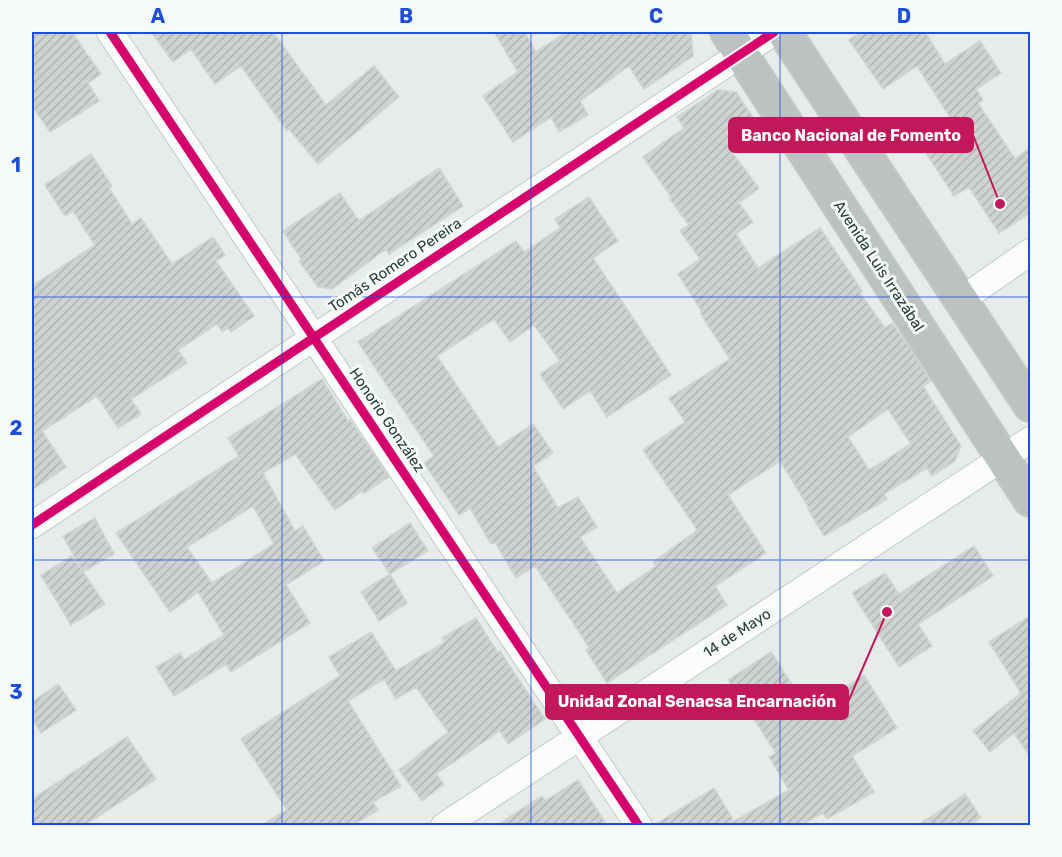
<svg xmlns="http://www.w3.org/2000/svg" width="1062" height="857" font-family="Rubik,sans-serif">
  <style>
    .building { fill: url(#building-hatch); stroke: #d0d5d3; stroke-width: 1.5; fill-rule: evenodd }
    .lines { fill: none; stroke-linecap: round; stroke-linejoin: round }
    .street-casing { stroke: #c4c9c7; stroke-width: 28 }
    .highway-casing { stroke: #c3cac8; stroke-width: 36 }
    .street { stroke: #fbfcfc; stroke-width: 26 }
    .highway { stroke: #bcc2c1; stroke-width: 33 }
    .cycleway-casing { stroke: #f6faf8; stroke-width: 13 }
    .cycleway { stroke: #d6006c; stroke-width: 9 }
    .grid { fill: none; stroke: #1d4ed8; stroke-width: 1.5; stroke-opacity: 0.55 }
    .labels { text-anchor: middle; stroke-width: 6; stroke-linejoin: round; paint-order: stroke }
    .street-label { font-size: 15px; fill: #273e38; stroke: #f6faf8 }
    .leader { fill: none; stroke: #c2185b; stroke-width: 2 }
    .callout-dot { fill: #c2185b; stroke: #f6faf8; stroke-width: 2 }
    .callout { fill: #c2185b; stroke: #c2185b; stroke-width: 2 }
    .callout-label { font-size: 16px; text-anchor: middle; font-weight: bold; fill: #fff }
    .neatline { fill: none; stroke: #1d4ed8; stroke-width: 2 }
    .grid-label { font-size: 20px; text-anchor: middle; font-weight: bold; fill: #1d4ed8 }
  </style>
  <defs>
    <pattern id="building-hatch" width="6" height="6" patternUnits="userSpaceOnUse" patternTransform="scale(1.5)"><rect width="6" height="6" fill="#ced3d1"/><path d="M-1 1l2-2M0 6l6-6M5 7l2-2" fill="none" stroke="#b1b6b4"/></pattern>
  </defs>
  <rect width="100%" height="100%" fill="#e7ecea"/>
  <path class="building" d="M 32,32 L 72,32 L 101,74 L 88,83 L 99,101 L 50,132 L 32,106 Z
    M 151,32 L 273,32 L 326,105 L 374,66 L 399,97 L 318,164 L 289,129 L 287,131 L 241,66 L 215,84 L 191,49 L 173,62 Z
    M 494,32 L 525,32 L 536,52 L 567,32 L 691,32 L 693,56 L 644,89 L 629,66 L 580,101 L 588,115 L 559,132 L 551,117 L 513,142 L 483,96 L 518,72 Z
    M 861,32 L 925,32 L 945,64 L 980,41 L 1001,73 L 976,89 L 983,100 L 978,103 L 1015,159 L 1030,148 L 1030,213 L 999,233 L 969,187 L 954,196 L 922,147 L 955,125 L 917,66 L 883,89 L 849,40 Z
    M 718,90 L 736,92 L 761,129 L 730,150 L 759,188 L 739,203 L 753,222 L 736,234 L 758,268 L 820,228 L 862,291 L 860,293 L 885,328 L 892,323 L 909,347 L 931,381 L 923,386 L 961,446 L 955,461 L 932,476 L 927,468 L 884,494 L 887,499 L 824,536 L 808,509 L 809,508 L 780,461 L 728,495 L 766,553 L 715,586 L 727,605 L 607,683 L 586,650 L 589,647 L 535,566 L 516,578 L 495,542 L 491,544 L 470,508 L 459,515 L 424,463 L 434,456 L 358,342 L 516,241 L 524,252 L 560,228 L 555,219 L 589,197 L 618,241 L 593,258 L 671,375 L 607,417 L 590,391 L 563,409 L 540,374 L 560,361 L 534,325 L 510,342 L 494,319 L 437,356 L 498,447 L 533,424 L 553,453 L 533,466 L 558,508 L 578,497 L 597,527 L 580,537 L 617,593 L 656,566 L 653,562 L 696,531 L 696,528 L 643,450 L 685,422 L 669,398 L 730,359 L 700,313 L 702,312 L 678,274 L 700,259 L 680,231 L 689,225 L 669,198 L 671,197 L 643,157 L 684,128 L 677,117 ZM 888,409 L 911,444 L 869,470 L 848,437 Z
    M 91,154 L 112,186 L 109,188 L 132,224 L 141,218 L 172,264 L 213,237 L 225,255 L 216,261 L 254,316 L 231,332 L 228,328 L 222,332 L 217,324 L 178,350 L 187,363 L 131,399 L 141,414 L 118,428 L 97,396 L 42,431 L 66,467 L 32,490 L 32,286 L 95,245 L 73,211 L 65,216 L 45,185 Z
    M 439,168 L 463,206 L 389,254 L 386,249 L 332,289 L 318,287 L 299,261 L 301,259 L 283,231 L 340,193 L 357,218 L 360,220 Z
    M 322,379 L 348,421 L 350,420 L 389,477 L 364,493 L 362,491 L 335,510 L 295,454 L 263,473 L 295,531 L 303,526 L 324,561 L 286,585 L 310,623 L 231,672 L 226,664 L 174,696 L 156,667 L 180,653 L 184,660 L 224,635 L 198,592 L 170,612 L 116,533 L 239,456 L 228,438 ZM 253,506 L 274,544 L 212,583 L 187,547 Z
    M 95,518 L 114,554 L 83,572 L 63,536 Z
    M 410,523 L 428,551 L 390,574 L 372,548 Z
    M 974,546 L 993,576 L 918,624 L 932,646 L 899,667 L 852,593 L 885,573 L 899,594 Z
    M 72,556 L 105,604 L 71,625 L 41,575 Z
    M 390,574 L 407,603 L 379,621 L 361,592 Z
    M 1030,616 L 1030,757 L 1014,733 L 990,752 L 973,731 L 1021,693 L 989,642 Z
    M 476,618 L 498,653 L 500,651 L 545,719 L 508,744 L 500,731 L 436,774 L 444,784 L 422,801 L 399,770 L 448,732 L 416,687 L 396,699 L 384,679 L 348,701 L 401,786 L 373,802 L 378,810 L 353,825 L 262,825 L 287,810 L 241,739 L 340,676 L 329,657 L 371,632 L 396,671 L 445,642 L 442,638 Z
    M 771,652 L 809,710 L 864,675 L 897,728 L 852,756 L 874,792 L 827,819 L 823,813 L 801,825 L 654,825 L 714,788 L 734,821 L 789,790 L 769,757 L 776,753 L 728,680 Z
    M 58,684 L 76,710 L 41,733 L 32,718 L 32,702 Z
    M 127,737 L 156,779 L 85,825 L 32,825 L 32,799 Z
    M 578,780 L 607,825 L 497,825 L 542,796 L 545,801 Z
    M 965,794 L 981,818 L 970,825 L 918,825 Z"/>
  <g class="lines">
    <defs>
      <path id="street" d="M 110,32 L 639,826
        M 961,300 L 1030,252
        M 32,525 L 774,32
        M 444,826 L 1030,440"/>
      <path id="highway" d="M 727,32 L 1030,500
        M 784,32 L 1030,405"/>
    </defs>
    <use href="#street" class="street-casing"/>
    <use href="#highway" class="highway-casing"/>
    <use href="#street" class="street"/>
    <use href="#highway" class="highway"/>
    <defs>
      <path id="cycleway" d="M 110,32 L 639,826
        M 32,525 L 774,32"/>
    </defs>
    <use href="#cycleway" class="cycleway-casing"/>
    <use href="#cycleway" class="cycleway"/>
  </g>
  <path class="grid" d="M 282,32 L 282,826M 531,32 L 531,826M 780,32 L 780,826M 32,297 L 1030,297M 32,560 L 1030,560"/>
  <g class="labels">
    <g class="street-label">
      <text transform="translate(395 265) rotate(-34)" y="5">Tomás Romero Pereira</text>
      <text transform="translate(879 266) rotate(57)" y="5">Avenida Luis Irrazábal</text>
      <text transform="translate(387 420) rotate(56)" y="5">Honorio González</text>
      <text transform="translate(737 633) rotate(-33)" y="5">14 de Mayo</text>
    </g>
  </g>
  <path class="leader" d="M1000 204L973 135M887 612L848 702"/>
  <g class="callout-dot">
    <circle cx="1000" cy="204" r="6"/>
    <circle cx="887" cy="612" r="6"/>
  </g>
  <g class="callout">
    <rect x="729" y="118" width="244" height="34" rx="6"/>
    <rect x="546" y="685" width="302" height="34" rx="6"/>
  </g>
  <g class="callout-label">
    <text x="851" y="141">Banco Nacional de Fomento</text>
    <text x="697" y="707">Unidad Zonal Senacsa Encarnación</text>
  </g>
  <rect width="1062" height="857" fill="none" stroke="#f6faf8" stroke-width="66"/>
  <rect x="33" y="33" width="996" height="791" class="neatline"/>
  <g class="grid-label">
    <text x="158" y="23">A</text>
    <text x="406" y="23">B</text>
    <text x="656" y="23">C</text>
    <text x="904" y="23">D</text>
    <text x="16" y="172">1</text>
    <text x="16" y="435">2</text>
    <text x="16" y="699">3</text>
  </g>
</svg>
